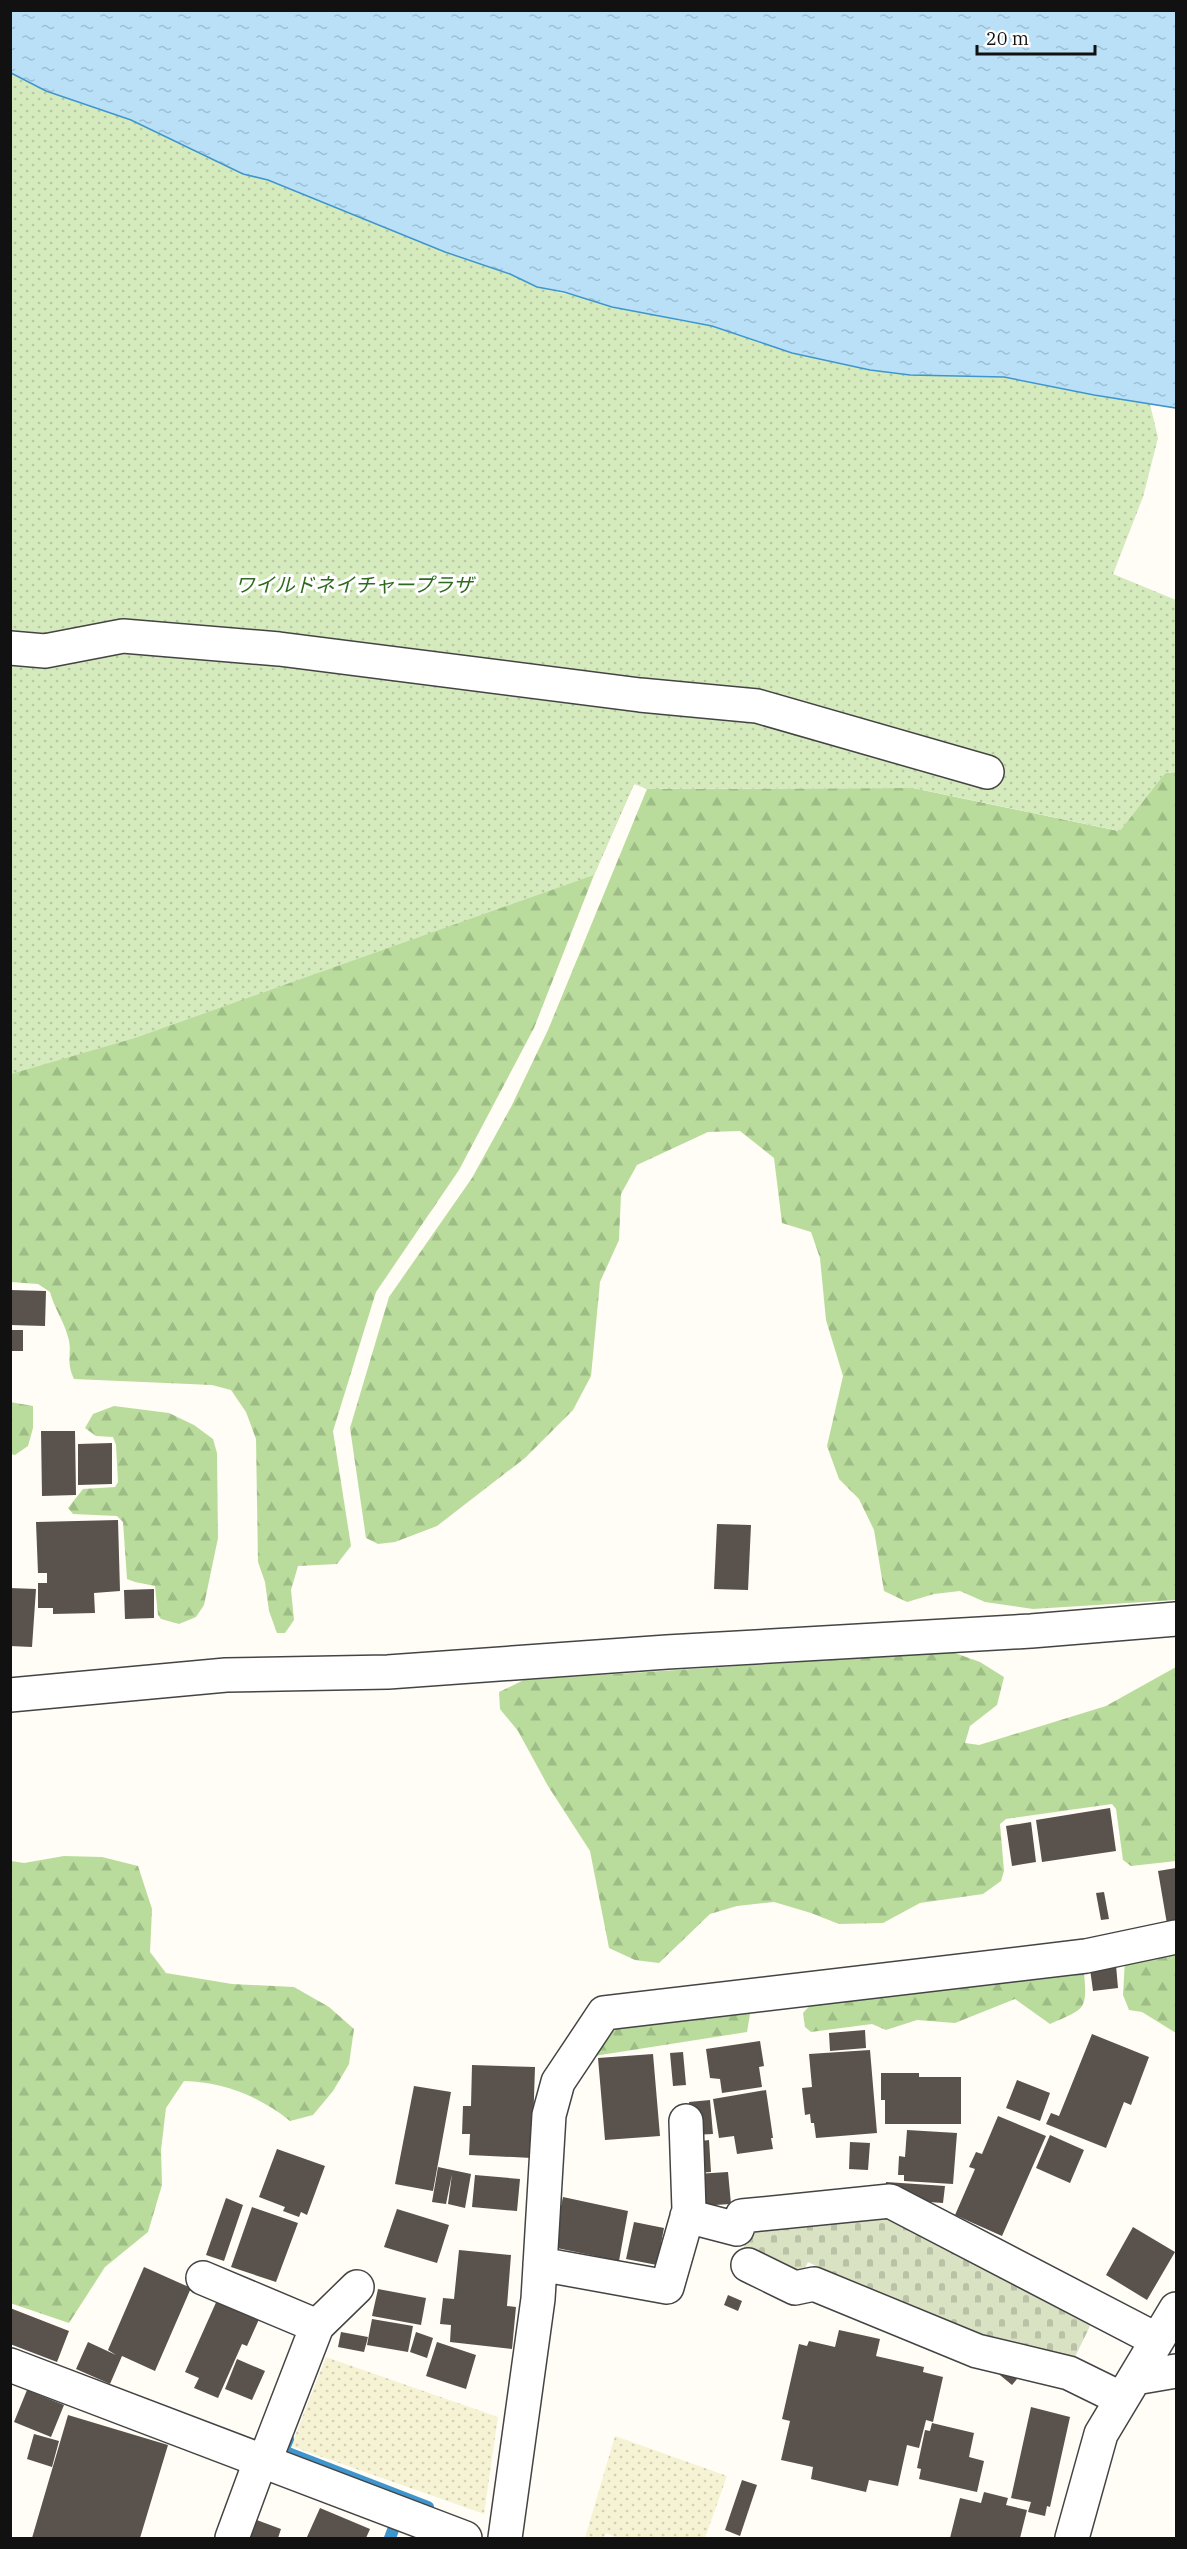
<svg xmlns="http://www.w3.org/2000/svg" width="1187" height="2549" font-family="'IBM Plex Serif','Noto Sans JP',serif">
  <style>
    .farmland { fill: url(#farmland-dots) }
    .forest { fill: url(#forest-firs) }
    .cemetery { fill: url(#cemetery-stones) }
    .park { fill: url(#park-dots) }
    .water { fill: url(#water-ripples); stroke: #3f96cf; stroke-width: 1.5 }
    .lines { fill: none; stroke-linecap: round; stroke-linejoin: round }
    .stream { stroke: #3f96cf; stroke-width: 12 }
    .building { fill: #5a524d }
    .minor-casing { stroke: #444; stroke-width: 36 }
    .minor { stroke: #fff; stroke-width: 33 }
    .labels { text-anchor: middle; stroke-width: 6; stroke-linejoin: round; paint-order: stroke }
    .park-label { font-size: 20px; font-style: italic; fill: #2f6b1f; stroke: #fff }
  </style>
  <defs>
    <pattern id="farmland-dots" width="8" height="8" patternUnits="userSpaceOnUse" patternTransform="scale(1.5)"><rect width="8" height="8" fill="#f6f3d4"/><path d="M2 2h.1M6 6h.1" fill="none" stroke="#d2cfb5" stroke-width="1.8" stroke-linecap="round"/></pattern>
    <pattern id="forest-firs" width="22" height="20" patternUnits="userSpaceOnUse" patternTransform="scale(1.5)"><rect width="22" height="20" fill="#b9dc9c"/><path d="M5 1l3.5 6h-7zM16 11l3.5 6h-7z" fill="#9ebc85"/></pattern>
    <pattern id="cemetery-stones" width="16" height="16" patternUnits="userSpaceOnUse" patternTransform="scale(1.5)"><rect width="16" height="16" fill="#d9e3c4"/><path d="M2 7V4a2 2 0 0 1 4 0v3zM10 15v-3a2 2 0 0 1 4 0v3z" fill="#b9c2a7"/></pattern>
    <pattern id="park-dots" width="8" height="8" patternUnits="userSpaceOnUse" patternTransform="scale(1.5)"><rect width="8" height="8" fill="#d5ebbd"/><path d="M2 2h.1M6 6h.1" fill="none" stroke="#b6c8a1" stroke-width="1.8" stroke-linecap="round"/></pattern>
    <pattern id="water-ripples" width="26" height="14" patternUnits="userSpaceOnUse" patternTransform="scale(1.5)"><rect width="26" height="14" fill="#b9e0f7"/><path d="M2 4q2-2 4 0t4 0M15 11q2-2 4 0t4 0" fill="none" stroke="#9ebfd3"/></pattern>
  </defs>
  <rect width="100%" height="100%" fill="#fffdf5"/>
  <path class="farmland" d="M 326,2357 L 498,2417 L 484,2514 L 291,2446 Z
    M 615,2436 L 727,2476 L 705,2538 L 618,2538 L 606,2533 L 604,2538 L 585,2538 Z"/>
  <path class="forest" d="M 10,739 L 634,784 L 594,875 L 534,1028 L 459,1170 L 376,1292 L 333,1431 L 351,1546 L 337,1564 L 298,1566 L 291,1590 L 294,1620 L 285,1633 L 277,1633 L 269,1611 L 265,1582 L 258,1562 L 256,1439 L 246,1412 L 231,1390 L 212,1385 L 74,1379 C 65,1360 73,1353 68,1337 C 64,1321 54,1308 50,1292 L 38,1284 L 11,1282 Z
    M 1176,772 L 1176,1600 L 1033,1609 L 985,1602 L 960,1591 L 934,1594 L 907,1602 L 884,1591 L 874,1530 L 859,1499 L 839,1479 L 827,1446 L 843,1376 L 826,1320 L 820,1258 L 811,1232 L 782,1223 L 774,1158 L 740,1131 L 708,1132 L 637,1165 L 621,1194 L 619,1240 L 600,1282 L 591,1376 L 573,1410 L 525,1458 L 437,1526 L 395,1542 L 378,1544 L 366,1538 L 350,1428 L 389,1297 L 472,1178 L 511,1107 L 548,1030 L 647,789 L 913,788 L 1119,831 L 1165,773 Z
    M 10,1402 L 33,1406 L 33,1428 L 28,1446 L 15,1455 L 11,1454 Z
    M 114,1406 L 169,1413 L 194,1425 L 213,1439 L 217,1453 L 218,1538 L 204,1605 L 196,1617 L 179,1624 L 161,1619 L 158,1615 L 155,1586 L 135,1582 L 127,1579 L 123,1522 L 117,1516 L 73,1514 L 68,1508 L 83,1489 L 115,1487 L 118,1482 L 116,1445 L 113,1437 L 96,1436 L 85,1428 L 93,1414 Z
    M 952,1652 L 980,1662 L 1004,1677 L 997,1705 L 970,1726 L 965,1743 L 979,1745 L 1106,1706 L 1176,1667 L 1176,1861 L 1131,1866 L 1123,1860 L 1116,1809 L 1112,1804 L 1006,1819 L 1000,1824 L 1004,1871 L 1001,1881 L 983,1894 L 920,1903 L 883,1923 L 839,1924 L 811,1913 L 774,1902 L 737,1906 L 710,1914 L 659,1963 L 635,1960 L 609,1948 L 590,1851 L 548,1786 L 518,1731 L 500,1709 L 499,1692 L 524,1680 Z
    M 64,1856 L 102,1857 L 138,1866 L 152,1909 L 150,1952 L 166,1973 L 232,1984 L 294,1987 L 329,2007 L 354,2029 L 349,2064 L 333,2091 L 313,2115 L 290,2121 C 259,2096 223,2082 184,2081 L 166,2108 L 161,2150 L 162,2185 L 148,2232 L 105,2267 L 69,2323 L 10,2303 L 11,1861 L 24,1863 Z
    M 1176,1950 L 1176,2033 L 1142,2012 L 1129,2010 L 1123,1995 L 1125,1959 Z
    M 1084,1973 C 1088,2012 1083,2009 1050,2024 L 1015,1999 L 955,2023 L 917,2020 L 886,2030 L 872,2024 L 811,2032 L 805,2027 L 803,2013 L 814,2001 Z
    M 744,2008 L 750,2014 L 747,2032 L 594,2056 L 615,2023 Z"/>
  <path class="cemetery" d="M 882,2210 L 1092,2322 L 1072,2363 L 1020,2343 L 1015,2351 L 905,2309 L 808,2262 L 801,2276 L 742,2251 L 754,2225 L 807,2226 L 817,2215 Z"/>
  <path class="park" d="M 10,73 L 46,91 L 131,120 L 243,174 L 268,180 L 510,274 L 537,287 L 680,321 L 712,326 L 792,353 L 870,370 L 910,375 L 1004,377 L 1150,404 L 1158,438 L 1143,497 L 1113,574 L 1176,600 L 1176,772 L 1165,773 L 1120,831 L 913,788 L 647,789 L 634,784 L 594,875 L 135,1038 L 11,1074 Z"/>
  <path class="water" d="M 10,11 L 1176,11 L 1176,408 L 1094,395 L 1004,377 L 910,375 L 870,370 L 792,353 L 712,326 L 612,307 L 564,292 L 537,287 L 510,274 L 445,252 L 268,180 L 243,174 L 131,120 L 46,91 L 11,73 Z"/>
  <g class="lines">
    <path class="stream" d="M 288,2439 L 283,2451 L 428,2507
      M 390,2538 L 393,2530"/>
  </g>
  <path class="building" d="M 10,1290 L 46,1291 L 45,1326 L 10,1325 Z
    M 10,1330 L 23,1330 L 23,1351 L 10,1351 Z
    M 41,1431 L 75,1431 L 76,1495 L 42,1496 Z
    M 112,1443 L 112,1484 L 78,1485 L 78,1444 Z
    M 118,1520 L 120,1591 L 94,1593 L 95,1613 L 53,1614 L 53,1608 L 38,1608 L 38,1583 L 47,1583 L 47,1573 L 38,1573 L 36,1522 Z
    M 717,1524 L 751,1525 L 748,1590 L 714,1589 Z
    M 10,1588 L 36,1589 L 32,1647 L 10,1646 Z
    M 154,1589 L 154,1618 L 125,1619 L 124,1590 Z
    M 1110,1808 L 1116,1851 L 1042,1862 L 1036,1820 Z
    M 1031,1822 L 1036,1862 L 1012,1866 L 1006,1826 Z
    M 1176,1868 L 1176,1922 L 1167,1924 L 1158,1871 Z
    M 1104,1892 L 1109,1919 L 1101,1920 L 1096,1893 Z
    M 1116,1965 L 1118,1988 L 1093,1991 L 1090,1969 Z
    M 865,2030 L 866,2048 L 830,2051 L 829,2033 Z
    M 1092,2034 L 1149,2057 L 1131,2105 L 1124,2102 L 1106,2148 L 1046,2124 L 1051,2113 L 1059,2116 Z
    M 760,2041 L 764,2066 L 759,2067 L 762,2087 L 722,2093 L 720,2079 L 710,2078 L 706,2049 Z
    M 870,2050 L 877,2133 L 816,2138 L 814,2123 L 811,2123 L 810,2114 L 805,2115 L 802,2088 L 812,2087 L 809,2054 Z
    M 683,2052 L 686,2085 L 673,2086 L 670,2053 Z
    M 653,2054 L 660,2136 L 605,2140 L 598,2058 Z
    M 472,2065 L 535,2067 L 532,2158 L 469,2155 L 470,2134 L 462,2134 L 463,2106 L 471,2106 Z
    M 881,2073 L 919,2073 L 919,2077 L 961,2077 L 961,2124 L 885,2124 L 885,2100 L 881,2100 Z
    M 1017,2080 L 1050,2093 L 1040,2121 L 1006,2108 Z
    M 414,2086 L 451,2092 L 433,2191 L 395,2184 Z
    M 766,2090 L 773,2138 L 771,2138 L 773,2149 L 737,2154 L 734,2136 L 719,2138 L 713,2099 Z
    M 710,2100 L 713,2134 L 692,2135 L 689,2102 Z
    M 998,2116 L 1046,2136 L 1002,2236 L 955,2215 L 975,2169 L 969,2167 L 976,2152 L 982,2154 Z
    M 907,2130 L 957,2133 L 953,2184 L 904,2181 L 904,2175 L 898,2175 L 899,2156 L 905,2157 Z
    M 1050,2135 L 1084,2150 L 1070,2183 L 1036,2168 Z
    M 709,2140 L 711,2172 L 696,2173 L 693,2142 Z
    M 850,2142 L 870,2143 L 868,2170 L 849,2169 Z
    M 277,2149 L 325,2166 L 307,2215 L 301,2212 L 299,2217 L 283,2211 L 285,2207 L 259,2197 Z
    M 438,2167 L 471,2174 L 465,2208 L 448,2204 L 452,2174 L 446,2204 L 432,2202 Z
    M 728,2172 L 731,2204 L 699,2206 L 696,2174 Z
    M 475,2175 L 520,2179 L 517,2211 L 472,2207 Z
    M 886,2182 L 945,2186 L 943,2203 L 914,2201 L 885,2192 Z
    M 563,2197 L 628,2211 L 619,2261 L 552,2247 Z
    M 226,2198 L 243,2205 L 224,2261 L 206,2255 Z
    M 252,2207 L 298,2223 L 276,2282 L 231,2267 Z
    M 397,2209 L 449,2225 L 437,2263 L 384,2247 Z
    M 634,2222 L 664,2228 L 657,2265 L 626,2259 Z
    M 1133,2227 L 1175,2252 L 1147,2300 L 1106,2275 Z
    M 459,2250 L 511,2255 L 507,2306 L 516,2307 L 512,2349 L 450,2342 L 451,2325 L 440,2324 L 443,2298 L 454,2299 Z
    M 144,2267 L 191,2288 L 155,2371 L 122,2356 L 110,2384 L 76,2369 L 88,2342 L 116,2355 L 108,2350 Z
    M 378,2289 L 426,2298 L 421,2325 L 372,2316 Z
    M 728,2295 L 742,2301 L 738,2311 L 724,2305 Z
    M 218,2298 L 260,2317 L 247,2346 L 242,2344 L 218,2398 L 194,2388 L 199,2378 L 185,2372 Z
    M 10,2308 L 69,2331 L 57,2362 L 10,2344 Z
    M 372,2319 L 413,2326 L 408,2352 L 367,2345 Z
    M 839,2330 L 880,2339 L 876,2356 L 924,2367 L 923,2372 L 943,2377 L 933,2422 L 926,2420 L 919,2448 L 907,2445 L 898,2486 L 869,2480 L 866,2492 L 811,2479 L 813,2467 L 781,2460 L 790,2421 L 782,2419 L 799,2344 L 807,2346 L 809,2341 L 835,2347 Z
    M 341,2332 L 368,2337 L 364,2352 L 338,2347 Z
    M 416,2332 L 433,2338 L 427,2358 L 410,2352 Z
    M 437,2342 L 476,2355 L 466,2389 L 426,2376 Z
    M 237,2359 L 265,2371 L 252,2400 L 225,2389 Z
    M 1000,2364 L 1017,2379 L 1012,2385 L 995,2371 Z
    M 27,2390 L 64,2405 L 51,2437 L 14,2422 Z
    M 1031,2407 L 1070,2417 L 1050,2507 L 1047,2506 L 1045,2516 L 1028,2512 L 1031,2502 L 1011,2498 Z
    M 68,2415 L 168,2445 L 140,2538 L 32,2538 Z
    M 932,2423 L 974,2433 L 969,2457 L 984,2461 L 977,2492 L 919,2479 L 921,2469 L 917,2468 L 925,2430 L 930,2431 Z
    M 34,2434 L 59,2441 L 52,2467 L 27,2459 Z
    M 742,2480 L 757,2485 L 740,2536 L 725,2530 Z
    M 984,2492 L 1008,2498 L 1006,2505 L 1027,2510 L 1020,2538 L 950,2538 L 960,2498 L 981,2503 Z
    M 320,2508 L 370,2529 L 366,2538 L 307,2537 Z
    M 254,2519 L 281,2529 L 278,2538 L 247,2538 Z"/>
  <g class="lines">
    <defs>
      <path id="minor" d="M 10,648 L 45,651 L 123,636 L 279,649 L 640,695 L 757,706 L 987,772
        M 10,1695 L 226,1675 L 388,1672 L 667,1652 L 1031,1631 L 1176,1619
        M 687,2216 L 737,2229 L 742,2216 L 890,2201 L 1157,2340
        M 540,2264 L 667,2287 L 689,2210 L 686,2121
        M 748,2265 L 795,2288 L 814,2284 L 977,2351 L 1069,2373 L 1122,2399
        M 203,2278 L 317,2326
        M 10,2365 L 465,2538
        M 1135,2378 L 1176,2371
        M 264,2463 L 317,2326 L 357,2287
        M 232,2538 L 260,2462
        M 505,2538 L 538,2299 L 549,2115 L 558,2082 L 604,2013 L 1086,1956 L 1176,1937
        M 1072,2538 L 1101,2434 L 1176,2309"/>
    </defs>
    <use href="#minor" class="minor-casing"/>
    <use href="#minor" class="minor"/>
  </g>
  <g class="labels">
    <g class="park-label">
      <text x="354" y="592">ワイルドネイチャープラザ</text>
    </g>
  </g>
  <rect width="1187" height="2549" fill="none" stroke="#111111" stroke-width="24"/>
  <path d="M977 45v9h118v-9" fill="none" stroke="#111111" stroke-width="3"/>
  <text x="986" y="45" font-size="18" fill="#111111" stroke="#ffffff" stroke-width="4.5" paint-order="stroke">20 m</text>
</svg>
